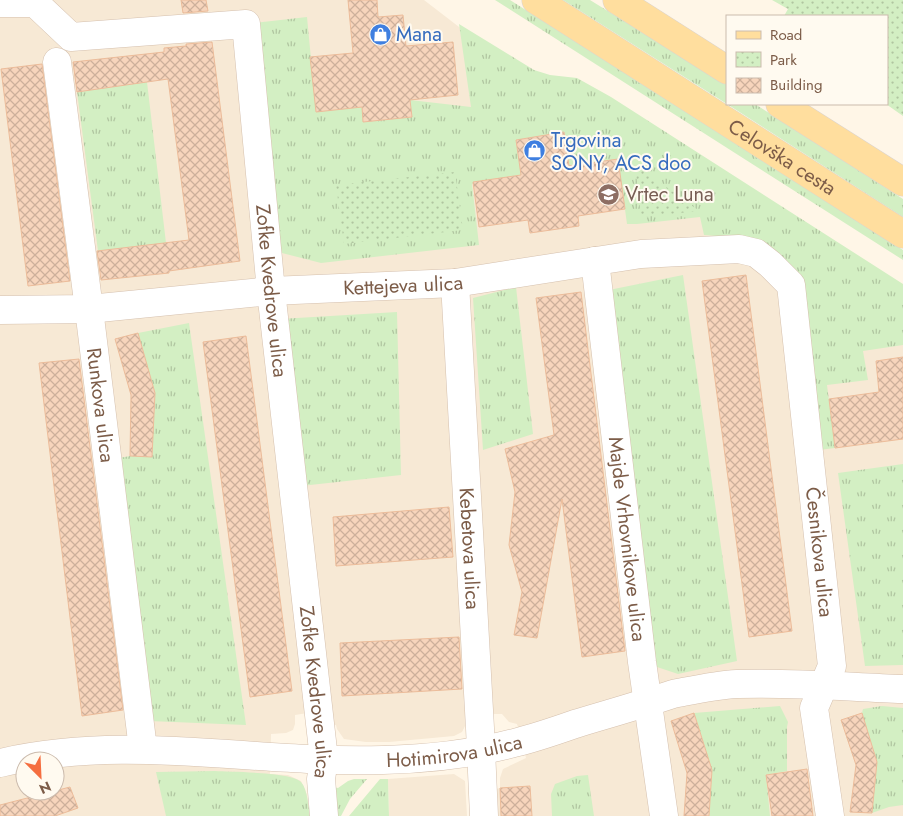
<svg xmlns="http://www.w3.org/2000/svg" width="903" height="816" font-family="Jost,sans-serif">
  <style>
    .residential { fill: #f7e9d5; fill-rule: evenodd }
    .grass { fill: url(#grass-tufts) }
    .park { fill: url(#park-dots) }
    .building { fill: url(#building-cross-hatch); stroke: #ecbc9a }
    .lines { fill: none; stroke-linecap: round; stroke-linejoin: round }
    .minor-casing { stroke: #d5c0ae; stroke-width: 29 }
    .major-casing { stroke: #ddd5cf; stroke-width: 29 }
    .minor { stroke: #fff; stroke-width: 28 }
    .major { stroke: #ffde9e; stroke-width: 28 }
    .labels { text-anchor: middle; stroke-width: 4; stroke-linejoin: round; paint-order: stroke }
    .shop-label { font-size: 20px; fill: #366cbe; stroke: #fffaf0; text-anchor: start }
    .street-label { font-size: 20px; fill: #7c5c48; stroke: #fffaf0 }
    .education-label { font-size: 20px; fill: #785e54; stroke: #fffaf0; text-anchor: start }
  </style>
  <defs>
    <pattern id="grass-tufts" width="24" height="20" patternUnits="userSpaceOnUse" patternTransform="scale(1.25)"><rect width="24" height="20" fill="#d3efc3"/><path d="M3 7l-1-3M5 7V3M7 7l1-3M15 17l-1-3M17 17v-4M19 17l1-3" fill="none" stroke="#b0c5a0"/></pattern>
    <pattern id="park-dots" width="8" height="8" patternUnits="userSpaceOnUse" patternTransform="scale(1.25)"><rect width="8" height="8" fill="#d3efc3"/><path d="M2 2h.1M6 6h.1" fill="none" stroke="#b0c5a0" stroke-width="1.8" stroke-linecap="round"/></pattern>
    <pattern id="building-cross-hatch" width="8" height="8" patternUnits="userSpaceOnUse" patternTransform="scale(1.25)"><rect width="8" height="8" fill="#f7d5bc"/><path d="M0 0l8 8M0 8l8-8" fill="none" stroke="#cdb09b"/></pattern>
  </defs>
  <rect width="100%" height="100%" fill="#fff6e7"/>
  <path class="residential" d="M 0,0 L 424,0 L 463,30 L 903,286 L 903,816 L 493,816 L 492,790 L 500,788 L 500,778 L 503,769 L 526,758 L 517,724 L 509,722 L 502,714 L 465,714 L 465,726 L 462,732 L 454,736 L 389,742 L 366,742 L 344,739 L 337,729 L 336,725 L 329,725 L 326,710 L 295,715 L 295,724 L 293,730 L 286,733 L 271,734 L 270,774 L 288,775 L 301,781 L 307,795 L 310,816 L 0,816 ZM 25,761 L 55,761 L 55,791 L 25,791 Z
    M 454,774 L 465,781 L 467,816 L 389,816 L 388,779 Z"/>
  <path class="grass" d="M 495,0 L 510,0 L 903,250 L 903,260 Z
    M 563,0 L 590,0 L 727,85 L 727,104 Z
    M 307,17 L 316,111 L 362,107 L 364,122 L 412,117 L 410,100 L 471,107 L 459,24 L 534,70 L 550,75 L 577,78 L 611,97 L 903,284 L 903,345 L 863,351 L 868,380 L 827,385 L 835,448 L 819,450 L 799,279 L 753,239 L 704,235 L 700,217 L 637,224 L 627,224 L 618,159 L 569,166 L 564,133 L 516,140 L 521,175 L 472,184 L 479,245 L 321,263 L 282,253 L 257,152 L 246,24 Z
    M 147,82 L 166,243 L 98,251 L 77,92 Z
    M 727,104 L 755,104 L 903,199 L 903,217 Z
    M 683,275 L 737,661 L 678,674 L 642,662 L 599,292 Z
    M 516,287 L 533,434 L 483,450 L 473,298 Z
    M 397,312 L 401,475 L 301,486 L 280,319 Z
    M 189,323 L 246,725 L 149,721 L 114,459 L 130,456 L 152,457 L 155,393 L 138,333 Z
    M 903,464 L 903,665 L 865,666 L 838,473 Z
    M 780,706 L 788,722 L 787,727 L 787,771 L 766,775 L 770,816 L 709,816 L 712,770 L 694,713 Z
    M 882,706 L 903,708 L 903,805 L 889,807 L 872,813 L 877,762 L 862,713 L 863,709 Z
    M 215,771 C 231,772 293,772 301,782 C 308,790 308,806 310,816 L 166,816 L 156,772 Z
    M 588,775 L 594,816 L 552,816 L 551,794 L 555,784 L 577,776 Z
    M 354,779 L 367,779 L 350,799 L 341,816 L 335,816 L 333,787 L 338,788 L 348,781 Z
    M 380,779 L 388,779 L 389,816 L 349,816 Z"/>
  <path class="park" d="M 772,0 L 903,0 L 903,116 L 886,104 L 887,16 L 784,16 L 788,9 Z
    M 635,164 L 699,211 L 641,217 Z
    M 455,172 L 463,230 L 344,244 L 336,185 Z"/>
  <path class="building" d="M 181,0 L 206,0 L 208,11 L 183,13 Z
    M 348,0 L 377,0 L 378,17 L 403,15 L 406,46 L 453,42 L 458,95 L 410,100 L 412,117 L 363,122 L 362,107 L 316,112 L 310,57 L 353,53 Z
    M 212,42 L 240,261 L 169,271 L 169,273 L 101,280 L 97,251 L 189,240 L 168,79 L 77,92 L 73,62 L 164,52 L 164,48 L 186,46 L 186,44 Z
    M 42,64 L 70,281 L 28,286 L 1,69 Z
    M 564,132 L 569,166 L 618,159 L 625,209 L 578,216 L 579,226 L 530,233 L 528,220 L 479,227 L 473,182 L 521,175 L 516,140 Z
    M 746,275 L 792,631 L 749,637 L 702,281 Z
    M 581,292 L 625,651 L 582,657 L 562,499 L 537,638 L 514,635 L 522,592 L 509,545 L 515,492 L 505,449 L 554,435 L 536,298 Z
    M 138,333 L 155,393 L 152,457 L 130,456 L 131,395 L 115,339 Z
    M 246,336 L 292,691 L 250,697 L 203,342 Z
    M 903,357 L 903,439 L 835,448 L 829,399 L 879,392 L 876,361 Z
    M 79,359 L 123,710 L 82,716 L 39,363 Z
    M 449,507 L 453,557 L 336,566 L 333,517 Z
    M 459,637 L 462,689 L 342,696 L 340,643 Z
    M 694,713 L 712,770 L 709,816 L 684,816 L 687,773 L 671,721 Z
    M 862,713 L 877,762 L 872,813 L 850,812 L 856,765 L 841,720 Z
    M 807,769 L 813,816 L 772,816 L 766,775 Z
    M 530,786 L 532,816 L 501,816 L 500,788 Z
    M 70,787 L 78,808 L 55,816 L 0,816 L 0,805 Z"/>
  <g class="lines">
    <defs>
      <g id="minor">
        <path id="s1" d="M 0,3 L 35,3 L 71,37 L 246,24 L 271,291 L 324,759 L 321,779 L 324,816"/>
        <path id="s2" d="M 57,62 L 89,309 L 143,749"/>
        <path id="s3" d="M 595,261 L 642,662 L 664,816"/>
        <path id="s4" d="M 455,283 L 480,728 L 484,816"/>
        <path id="s5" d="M 0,310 L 89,309 L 271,291 L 455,283 L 641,254 L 739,249 L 756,253 L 770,264 L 791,285 L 832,666 L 814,708 L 830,816"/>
        <path id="s6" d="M 0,763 C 129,733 254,764 383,760 C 427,759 472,754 514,743 C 535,738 555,731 575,724 C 608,714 640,705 673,694 C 694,690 716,685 737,684 C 793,682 848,687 903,689"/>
      </g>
      <g id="major">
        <path id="s7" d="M 536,0 L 903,234"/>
        <path d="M 617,0 L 727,70"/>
        <path d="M 780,104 L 903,182"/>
      </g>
    </defs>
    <use href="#minor" class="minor-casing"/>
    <use href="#major" class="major-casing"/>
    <use href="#minor" class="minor"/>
    <use href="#major" class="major"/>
  </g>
  <defs>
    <symbol id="shop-disc" viewBox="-11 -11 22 22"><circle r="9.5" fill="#3f7fe0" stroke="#fffaf0"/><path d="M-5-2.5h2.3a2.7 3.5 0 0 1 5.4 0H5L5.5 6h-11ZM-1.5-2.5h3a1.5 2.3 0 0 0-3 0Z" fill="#fff"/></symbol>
    <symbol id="school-disc" viewBox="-11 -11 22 22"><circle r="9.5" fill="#8d6e63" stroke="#fffaf0"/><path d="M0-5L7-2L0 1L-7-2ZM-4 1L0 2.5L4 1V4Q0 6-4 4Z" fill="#fff"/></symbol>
  </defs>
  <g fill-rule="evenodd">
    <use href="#shop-disc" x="368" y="22" width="25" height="25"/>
    <use href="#shop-disc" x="522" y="138" width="25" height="25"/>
    <use href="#school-disc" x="596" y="182" width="25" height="25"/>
  </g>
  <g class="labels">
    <g class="shop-label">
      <text x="396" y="41">Mana</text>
      <text x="551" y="147">Trgovina<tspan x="551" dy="23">SONY, ACS doo</tspan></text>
    </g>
    <g class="street-label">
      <text dy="7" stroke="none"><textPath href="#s7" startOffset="292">Celovška cesta</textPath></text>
      <text dy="7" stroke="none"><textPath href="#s5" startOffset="404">Kettejeva ulica</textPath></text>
      <text dy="7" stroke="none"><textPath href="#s1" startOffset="528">Zofke Kvedrove ulica</textPath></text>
      <text dy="7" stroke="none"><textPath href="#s2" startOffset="346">Runkova ulica</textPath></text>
      <text dy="7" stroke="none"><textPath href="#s3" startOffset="280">Majde Vrhovnikove ulica</textPath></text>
      <text dy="7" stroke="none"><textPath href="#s4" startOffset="266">Kebetova ulica</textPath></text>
      <text dy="7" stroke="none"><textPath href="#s5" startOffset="1076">Česnikova ulica</textPath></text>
      <text dy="7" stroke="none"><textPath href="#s1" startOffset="932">Zofke Kvedrove ulica</textPath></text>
      <text dy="7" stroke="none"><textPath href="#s6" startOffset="456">Hotimirova ulica</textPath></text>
    </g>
    <g class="education-label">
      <text x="625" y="201">Vrtec Luna</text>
    </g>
  </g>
  <rect x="726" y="15" width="162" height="90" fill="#fffaf0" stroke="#cbbbad"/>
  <rect x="736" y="31" width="25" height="8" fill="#ffde9e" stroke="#cbbbad"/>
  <text x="770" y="40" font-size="15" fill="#7c5c48">Road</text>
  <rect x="736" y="52" width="25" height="15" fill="url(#park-dots)" stroke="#cbbbad"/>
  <text x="770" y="65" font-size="15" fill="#7c5c48">Park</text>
  <rect x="736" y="78" width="25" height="15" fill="url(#building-cross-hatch)" stroke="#cbbbad"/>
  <text x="770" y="90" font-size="15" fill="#7c5c48">Building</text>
  <g transform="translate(40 776) rotate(156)"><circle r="24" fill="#fffaf0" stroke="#cbbbad"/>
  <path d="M0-4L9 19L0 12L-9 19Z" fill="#f56e40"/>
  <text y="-8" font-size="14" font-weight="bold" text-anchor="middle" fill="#7c5c48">N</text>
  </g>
</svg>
